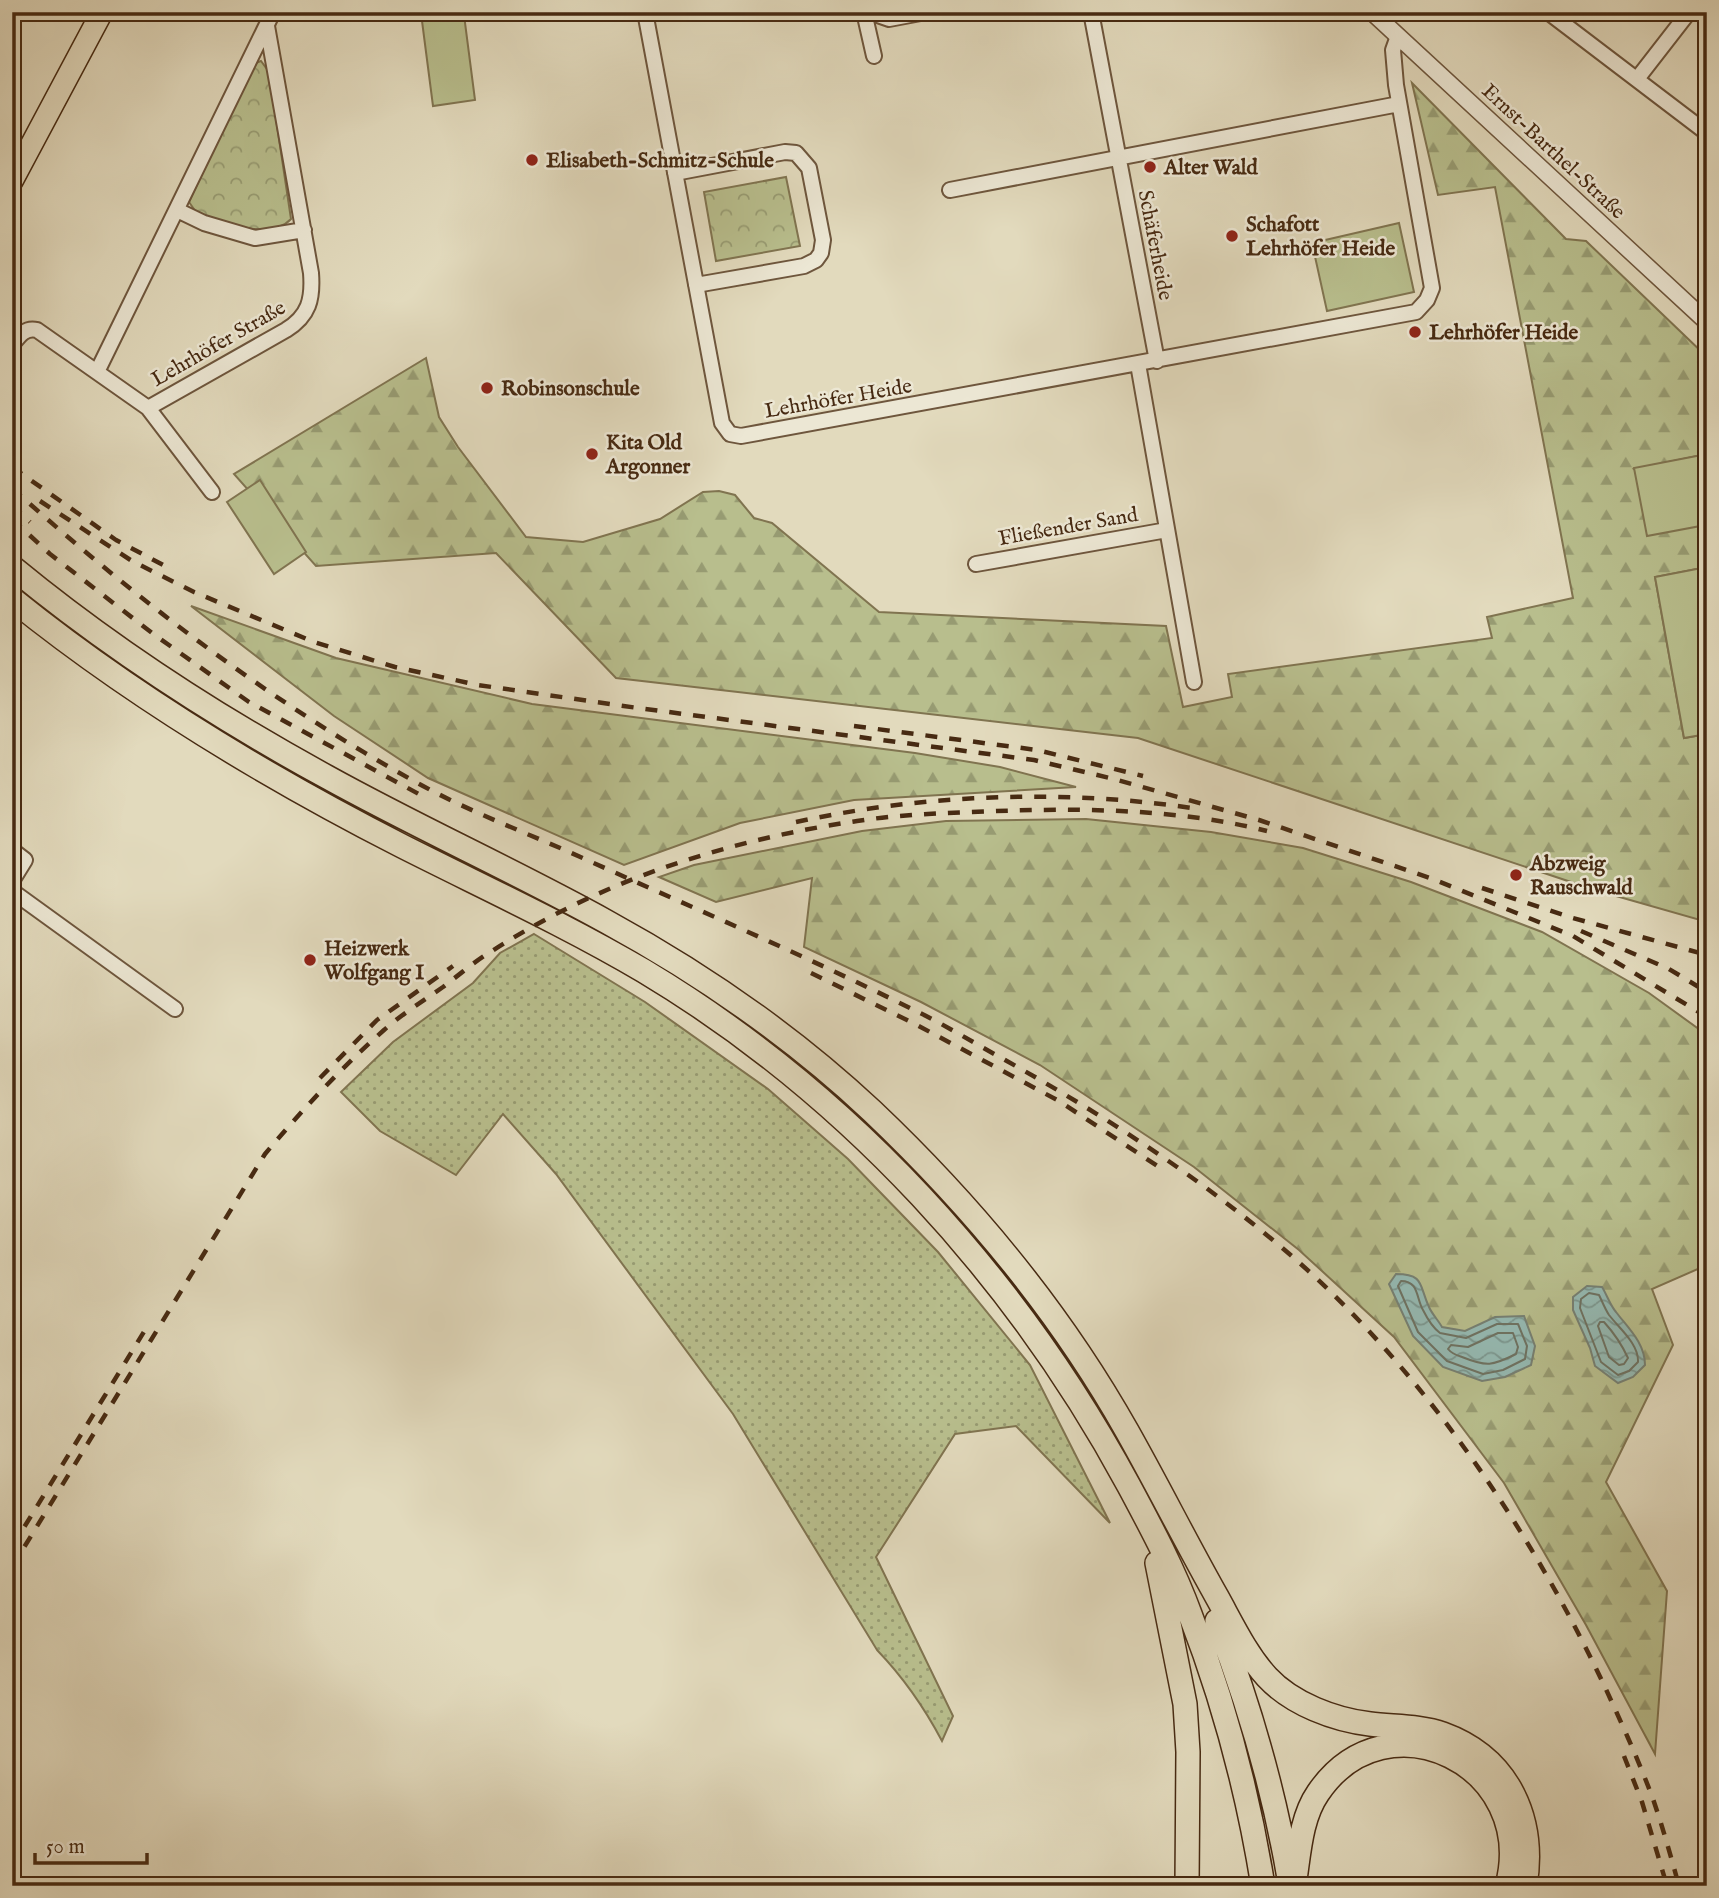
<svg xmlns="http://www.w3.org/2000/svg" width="1719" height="1898" font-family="'IM FELL English',serif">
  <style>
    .grass { fill: url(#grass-dots); stroke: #807450; stroke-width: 2 }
    .forest { fill: url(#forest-firs); stroke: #807450; stroke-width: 2 }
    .park { fill: url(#park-crowns); stroke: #807450; stroke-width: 2 }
    .garden { fill: #b8be8d; stroke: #807450; stroke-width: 2 }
    .water { fill: url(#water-waves); stroke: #768073; stroke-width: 2 }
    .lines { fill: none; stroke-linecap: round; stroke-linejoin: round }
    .shore { stroke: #6e7262; stroke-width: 2 }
    .minor-casing { stroke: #6e563d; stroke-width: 18 }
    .tertiary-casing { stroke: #6e563d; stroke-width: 19 }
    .primary-casing { stroke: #472a12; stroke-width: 24 }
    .trunk-casing { stroke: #472a12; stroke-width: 26 }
    .minor { stroke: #ece7d4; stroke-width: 14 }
    .tertiary { stroke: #ece7d4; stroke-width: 16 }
    .primary { stroke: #e2dabd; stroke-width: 21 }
    .trunk { stroke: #e2dabd; stroke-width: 23 }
    .rail { stroke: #472a12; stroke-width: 4.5; stroke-dasharray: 12 12; stroke-linecap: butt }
    .poi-dot { fill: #8f2418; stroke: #ece7d4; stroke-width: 2.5 }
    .labels { text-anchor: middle; stroke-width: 5; stroke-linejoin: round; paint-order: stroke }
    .street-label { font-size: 21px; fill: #472a12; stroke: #ece7d4 }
    .poi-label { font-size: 21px; font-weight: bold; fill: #472a12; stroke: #ece7d4; text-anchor: start }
  </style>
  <defs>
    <pattern id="grass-dots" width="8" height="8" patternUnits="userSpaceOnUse" patternTransform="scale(1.75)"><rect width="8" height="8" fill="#b8be8d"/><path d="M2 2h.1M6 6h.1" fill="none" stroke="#979b72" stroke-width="1.8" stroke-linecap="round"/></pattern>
    <pattern id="forest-firs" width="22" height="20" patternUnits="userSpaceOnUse" patternTransform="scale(1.75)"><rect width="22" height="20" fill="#b8be8d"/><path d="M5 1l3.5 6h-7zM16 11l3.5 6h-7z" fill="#979b72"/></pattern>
    <pattern id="park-crowns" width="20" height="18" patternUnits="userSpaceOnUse" patternTransform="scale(1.75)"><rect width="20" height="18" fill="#b8be8d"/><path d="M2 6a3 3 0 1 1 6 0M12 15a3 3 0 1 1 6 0" fill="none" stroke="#979b72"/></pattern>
    <pattern id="water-waves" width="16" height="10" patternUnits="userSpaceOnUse" patternTransform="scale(1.75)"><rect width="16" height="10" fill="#95bab3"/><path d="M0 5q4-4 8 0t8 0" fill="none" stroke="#7b9790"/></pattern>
  </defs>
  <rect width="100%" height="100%" fill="#e2dabd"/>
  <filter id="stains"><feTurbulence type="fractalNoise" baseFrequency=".00286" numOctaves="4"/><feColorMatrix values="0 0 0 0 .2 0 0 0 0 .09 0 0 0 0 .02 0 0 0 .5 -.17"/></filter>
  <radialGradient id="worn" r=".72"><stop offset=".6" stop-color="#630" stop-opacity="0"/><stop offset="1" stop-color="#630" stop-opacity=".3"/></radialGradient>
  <path class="grass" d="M 534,934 L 645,1002 L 768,1089 L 848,1159 L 938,1252 L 1030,1365 L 1110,1523 L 1016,1426 L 955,1434 L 876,1557 L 953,1716 L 942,1741 C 924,1707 904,1678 877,1650 L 733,1414 L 556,1174 L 503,1114 L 456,1175 L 380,1131 L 341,1092 L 393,1042 L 473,983 L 500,953 Z"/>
  <path class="forest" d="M 1412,83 L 1566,239 L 1586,241 L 1707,357 L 1707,454 L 1634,469 L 1706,525 L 1707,529 L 1707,567 L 1655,577 L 1684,738 L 1707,734 L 1707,922 L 1595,890 L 1138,738 L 616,678 L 496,553 L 316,566 L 234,474 L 426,358 L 439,417 L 458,447 L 526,537 L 583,542 L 660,519 L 703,492 L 719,491 L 735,495 L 754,518 L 772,523 L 879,612 L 1166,626 L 1183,707 L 1232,697 L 1228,674 L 1492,638 L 1487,617 L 1573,598 L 1495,187 L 1438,195 Z
    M 191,606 L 336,658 L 532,704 L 915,753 L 1000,767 L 1076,787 L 854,800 L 740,823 L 624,865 L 428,778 L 334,716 Z
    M 1086,819 L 1211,832 L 1303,848 L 1411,882 L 1542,932 L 1649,993 L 1707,1035 L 1707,1265 L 1652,1289 L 1673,1345 L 1606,1482 L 1667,1591 L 1655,1754 L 1586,1625 L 1504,1483 L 1394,1337 L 1299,1250 L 1194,1167 L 1040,1065 L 921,1002 L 804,947 L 812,878 L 716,902 L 659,877 L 694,865 L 862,831 L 946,821 Z"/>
  <path class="park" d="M 261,61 L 269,72 L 291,219 C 271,241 222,222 198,215 L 189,202 L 253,64 Z
    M 786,177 L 800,246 L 716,261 L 704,192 Z"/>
  <path class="garden" d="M 464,15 L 475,100 L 433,106 L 422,21 Z
    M 1399,223 L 1414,292 L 1327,311 L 1312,243 Z
    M 1707,454 L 1707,529 L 1706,525 L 1647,536 L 1634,468 Z
    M 260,480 L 306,552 L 274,574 L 227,502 Z
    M 1707,567 L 1707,734 L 1684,738 L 1655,577 Z"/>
  <path class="water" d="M 1396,1274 C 1425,1274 1419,1286 1429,1307 C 1432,1314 1438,1320 1442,1327 L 1465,1331 L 1495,1317 L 1524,1316 L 1535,1346 L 1531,1365 L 1505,1377 L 1482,1381 L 1443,1367 L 1413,1336 L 1389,1284 Z
    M 1587,1286 L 1602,1287 C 1607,1295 1610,1305 1616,1312 C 1628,1328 1645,1343 1645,1365 L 1633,1377 L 1618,1383 L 1595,1366 L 1590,1348 L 1573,1310 L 1573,1297 Z"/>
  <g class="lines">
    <path class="shore" d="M 1401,1281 C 1419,1281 1416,1298 1423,1310 C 1427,1318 1433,1328 1440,1333 L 1466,1338 L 1497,1324 L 1518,1324 L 1527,1346 L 1525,1359 L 1503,1370 L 1483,1374 L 1447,1361 L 1418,1332 L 1398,1286 Z
      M 1589,1293 L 1599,1295 C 1602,1301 1605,1309 1609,1315 C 1619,1328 1639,1344 1638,1362 L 1629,1371 L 1618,1375 L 1601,1362 L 1580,1308 L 1581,1299 Z
      M 1600,1322 L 1604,1322 C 1614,1333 1622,1345 1628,1358 L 1624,1364 L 1619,1365 L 1609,1357 L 1598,1326 Z
      M 1498,1333 L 1513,1333 L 1518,1347 L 1516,1354 C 1492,1366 1487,1367 1462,1357 C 1456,1355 1452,1354 1448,1349 L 1451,1345 L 1468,1347 Z"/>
    <defs>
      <path id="minor" d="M 645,12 L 722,423 L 730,434 L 741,436 L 1416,312 L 1427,300 L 1432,288 L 1396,85 L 1393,50 L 1398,36
        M 864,12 L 874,56
        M 869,12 L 889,19 L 926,12
        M 1091,12 L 1157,361
        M 1548,12 L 1707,133
        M 12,15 L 14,12
        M 1637,79 L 1689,12
        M 675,173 L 785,152 L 796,153 L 809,168 L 823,240 L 821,253 L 816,260 L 804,266 L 696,285
        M 950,190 L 1399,104
        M 177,210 L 204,223 L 255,238 L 304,230
        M 12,345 C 19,336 25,327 37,330 L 148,408 L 212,492
        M 1138,364 L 1194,682
        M 97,372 L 273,12
        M 148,408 L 286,330 C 309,316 313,299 311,273 L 267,26
        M 976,564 L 1167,530
        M 12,850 L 25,860 L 12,881
        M 12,891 L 175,1009"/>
      <path id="tertiary" d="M 1372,12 L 1707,322"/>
      <path id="primary" d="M 12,181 L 102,12"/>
      <path id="trunk" d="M 12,567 C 109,647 217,717 327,777 C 419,828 515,871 607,922 C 702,974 793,1037 872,1111 C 970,1204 1060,1312 1127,1431 C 1158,1486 1186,1542 1217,1597 C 1232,1624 1246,1654 1267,1677 C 1292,1704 1335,1720 1370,1724 C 1394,1727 1420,1726 1443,1734 C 1509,1758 1536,1819 1525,1886
        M 12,599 C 132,696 265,776 402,846 C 483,887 566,925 644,971 C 849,1094 1016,1277 1129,1486 C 1151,1527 1174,1570 1190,1614 C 1224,1702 1248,1792 1263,1886
        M 1157,1563 L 1185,1704 L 1188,1752 L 1187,1886
        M 1217,1621 C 1249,1704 1274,1790 1289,1878
        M 1294,1886 C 1299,1856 1300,1819 1318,1793 C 1387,1691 1539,1766 1507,1886"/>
    </defs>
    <use href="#minor" class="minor-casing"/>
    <use href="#tertiary" class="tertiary-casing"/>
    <use href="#primary" class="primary-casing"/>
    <use href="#trunk" class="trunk-casing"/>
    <use href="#minor" class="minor"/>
    <use href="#tertiary" class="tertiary"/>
    <use href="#primary" class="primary"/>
    <use href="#trunk" class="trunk"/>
    <path class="rail" d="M 12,467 L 116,540 L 167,567
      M 12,488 C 138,601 274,705 423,786 C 469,811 519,830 567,851 C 684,904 802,954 916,1011 C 943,1024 969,1040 996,1055 C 1101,1113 1203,1179 1294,1258 C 1424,1372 1530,1529 1604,1685 C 1621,1722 1639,1761 1653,1799 C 1663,1828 1671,1857 1679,1886
      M 40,501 L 132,561 L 194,592 L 314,642 L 395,667 L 478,685 L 638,708 L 1034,760 L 1114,779 L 1259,820 L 1433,879 L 1573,936 L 1707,1017
      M 12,505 L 30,522
      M 12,519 L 50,554 L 152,633 L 249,702 L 428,799
      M 854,726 L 1037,750 L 1143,776
      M 796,822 C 925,794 1062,789 1192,808
      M 1482,888 L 1573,918 L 1707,955
      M 1581,931 L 1669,969 L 1707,992
      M 811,973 L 915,1024 L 1059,1101 L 1159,1167
      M 320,1078 L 377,1020 L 453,966
      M 12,1547 L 150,1322
      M 12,1567 L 265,1154 C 302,1110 341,1068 384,1030 C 402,1014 423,1001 443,987 C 459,975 475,961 492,951 C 602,880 728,840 857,821 C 902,814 949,813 996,811 C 1085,808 1180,809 1267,831
      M 1624,1756 L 1642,1802 L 1667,1886"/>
  </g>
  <g class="poi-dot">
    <circle cx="532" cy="160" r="7"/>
    <circle cx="1150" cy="167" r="7"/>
    <circle cx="1232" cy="236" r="7"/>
    <circle cx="1415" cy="332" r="7"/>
    <circle cx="487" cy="388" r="7"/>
    <circle cx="592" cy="454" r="7"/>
    <circle cx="1516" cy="875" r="7"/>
    <circle cx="310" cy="960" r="7"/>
  </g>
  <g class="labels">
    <g class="street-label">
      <text transform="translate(1554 151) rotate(43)" y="7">Ernst-Barthel-Straße</text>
      <text transform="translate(1156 245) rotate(79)" y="7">Schäferheide</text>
      <text transform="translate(218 343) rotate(-30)" y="7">Lehrhöfer Straße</text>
      <text transform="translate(838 398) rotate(-10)" y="7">Lehrhöfer Heide</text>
      <text transform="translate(1068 526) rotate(-10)" y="7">Fließender Sand</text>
    </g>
    <g class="poi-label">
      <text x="546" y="167">Elisabeth-Schmitz-Schule</text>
      <text x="1164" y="174">Alter Wald</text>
      <text x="1246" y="231">Schafott<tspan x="1246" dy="24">Lehrhöfer Heide</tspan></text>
      <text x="1429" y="339">Lehrhöfer Heide</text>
      <text x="501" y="395">Robinsonschule</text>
      <text x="606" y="449">Kita Old<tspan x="606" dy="24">Argonner</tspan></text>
      <text x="1530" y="870">Abzweig<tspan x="1530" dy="24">Rauschwald</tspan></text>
      <text x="324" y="955">Heizwerk<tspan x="324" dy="24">Wolfgang I</tspan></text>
    </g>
  </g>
  <rect width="1719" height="1898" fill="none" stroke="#e2dabd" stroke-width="42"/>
  <rect x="14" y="14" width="1691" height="1870" fill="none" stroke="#472a12" stroke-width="3.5"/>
  <rect x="21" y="21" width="1677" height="1856" fill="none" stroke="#472a12" stroke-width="2"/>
  <path d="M35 1853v10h112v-10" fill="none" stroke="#472a12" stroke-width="3.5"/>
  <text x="46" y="1853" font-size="21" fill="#472a12" stroke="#ece7d4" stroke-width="5" paint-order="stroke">50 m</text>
  <rect width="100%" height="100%" filter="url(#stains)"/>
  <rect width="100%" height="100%" fill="url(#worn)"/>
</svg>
